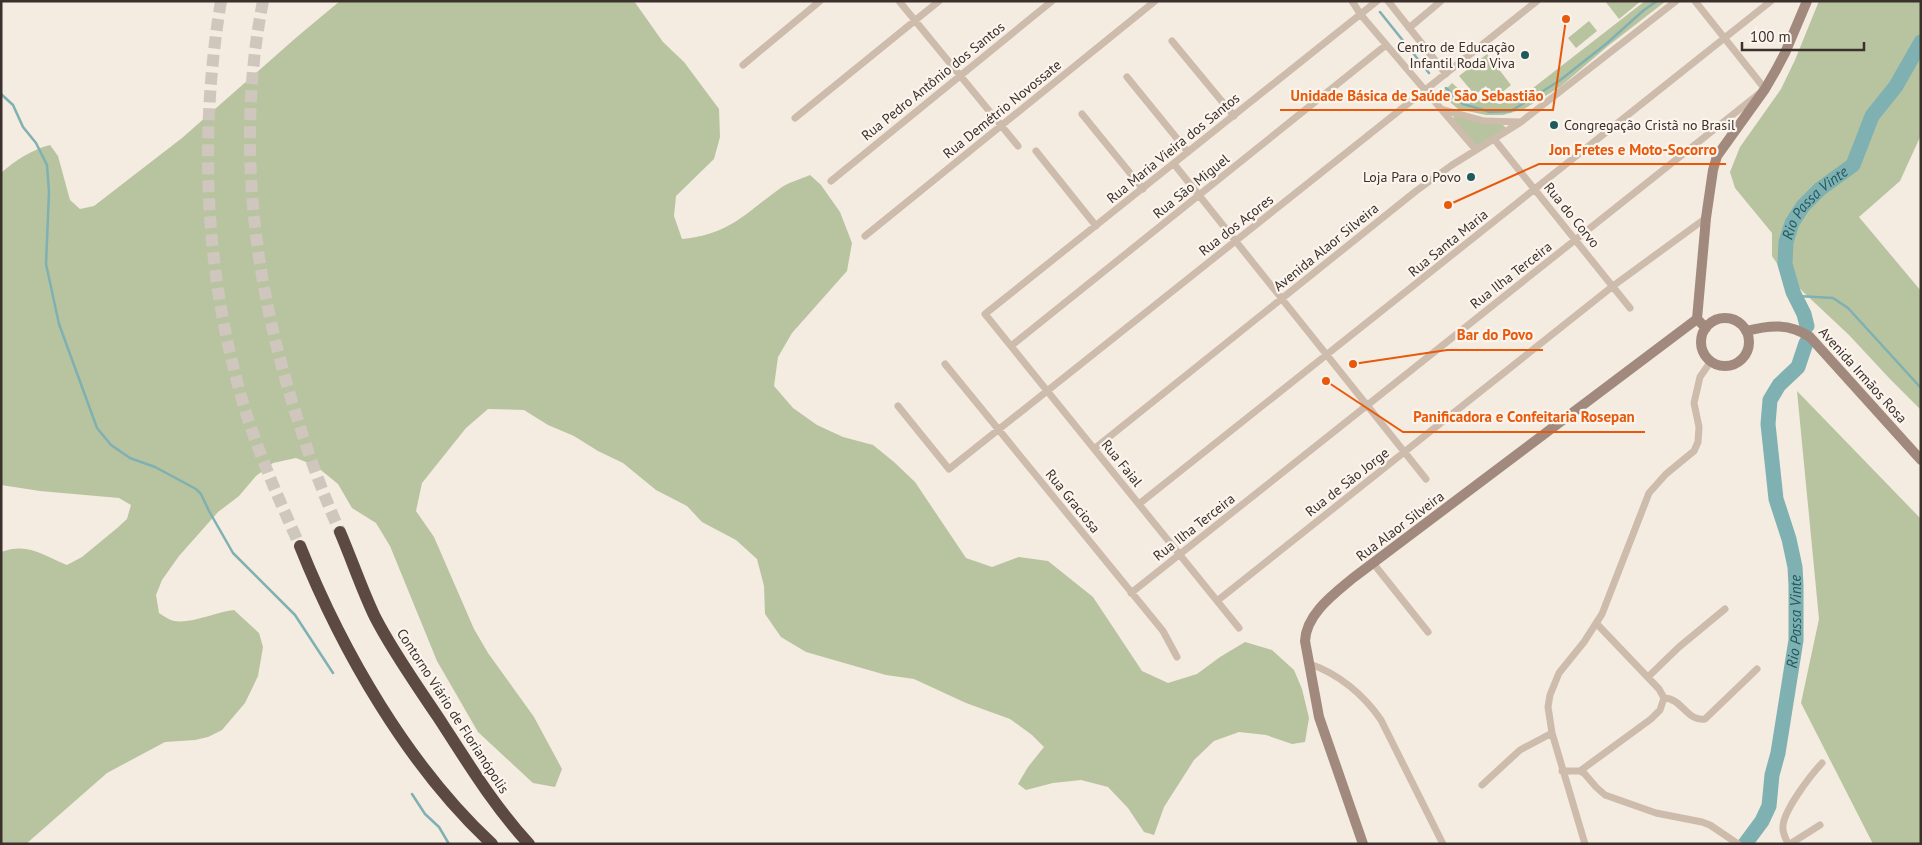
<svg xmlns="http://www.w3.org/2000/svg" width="1922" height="845" font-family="'PT Sans',sans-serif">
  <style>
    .green { fill: #b8c4a0 }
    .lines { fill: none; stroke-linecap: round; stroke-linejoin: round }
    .stream { stroke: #7fb0b2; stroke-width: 2.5 }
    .river { stroke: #7fb0b2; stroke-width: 15 }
    .highway-tunnel { stroke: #cfc6bd; stroke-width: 12; stroke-dasharray: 12 6; stroke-linecap: butt }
    .street { stroke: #cdbbac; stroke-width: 7 }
    .secondary { stroke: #a18a7d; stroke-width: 10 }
    .highway { stroke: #5c4a42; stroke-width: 12 }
    .poi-dot { fill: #1f5a5e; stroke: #fbf5ee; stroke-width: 2 }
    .labels { text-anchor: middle; stroke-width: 4.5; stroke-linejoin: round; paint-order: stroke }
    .poi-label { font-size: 14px; fill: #3b302b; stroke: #fbf5ee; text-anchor: end }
    .street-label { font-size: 14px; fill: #3b302b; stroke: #fbf5ee }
    .water-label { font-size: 15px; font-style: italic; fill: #1f5a5e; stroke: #fbf5ee }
    .leader { fill: none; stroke: #e8590c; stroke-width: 2 }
    .callout-dot { fill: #e8590c; stroke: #fbf5ee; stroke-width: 2 }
    .callout-label { font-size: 15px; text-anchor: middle; font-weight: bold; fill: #e8590c; stroke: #fbf5ee; stroke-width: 4.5; stroke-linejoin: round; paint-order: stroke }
  </style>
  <rect width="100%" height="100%" fill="#f4ebe1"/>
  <path class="green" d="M 340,1 L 634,1 L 663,42 L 684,62 L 719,109 L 720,137 L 714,159 L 676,196 L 674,216 L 682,239 C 731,234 745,213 782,187 C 790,182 801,179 810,175 L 821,185 L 840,212 L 852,243 L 847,271 L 792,333 L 778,357 L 774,386 L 793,408 L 817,425 L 843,437 L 873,445 L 894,462 L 915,482 L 966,558 L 992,567 L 1019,557 L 1048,561 L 1093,597 L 1142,671 L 1168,683 L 1197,674 L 1220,657 L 1245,642 L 1272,650 L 1294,670 L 1302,689 L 1309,718 L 1305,742 L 1292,744 L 1266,735 L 1239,732 L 1214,741 L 1194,760 L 1164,807 L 1154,835 L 1144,832 L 1128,808 L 1108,787 L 1081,780 L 1053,783 L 1026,790 L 1018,784 L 1028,767 L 1044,747 L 1032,735 L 1010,719 L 966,703 L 914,679 L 886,675 L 806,652 L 781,637 L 765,614 L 764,586 L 757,559 L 736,540 L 702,522 L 687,506 L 656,490 L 623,463 L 598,451 L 574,436 L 548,425 L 524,410 L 488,409 L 466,428 L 422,483 L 416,511 L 434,537 L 474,629 L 488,653 L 534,717 L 562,769 L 555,787 L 533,783 L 478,732 L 437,661 L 390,546 L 376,523 L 352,508 L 338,484 L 316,466 L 296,458 L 273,463 L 256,476 L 239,496 L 218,512 L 179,556 L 162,580 L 156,595 L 159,613 C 164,616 169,620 174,621 C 192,624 215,612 234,610 L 259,633 L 263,647 L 258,676 L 245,703 L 222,730 L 208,737 L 195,740 L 165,742 L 107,773 L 26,844 L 1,844 L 1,552 C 28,542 42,555 67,565 L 82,557 L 116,529 L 127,519 L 131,505 L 119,498 L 40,491 L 1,485 L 1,173 C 16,160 31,150 50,145 L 58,156 L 70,200 L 80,209 L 94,206 L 182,138 L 298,36 Z
    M 1605,1 L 1641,1 L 1619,19 Z
    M 1645,1 L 1666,1 L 1608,46 L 1560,87 L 1524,109 L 1503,115 L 1486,115 L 1458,109 L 1441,94 L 1452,83 L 1468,97 L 1500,104 L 1520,98 Z
    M 1819,1 L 1921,1 L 1921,135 L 1900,181 L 1859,217 L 1921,291 L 1921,410 L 1890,379 L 1849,335 L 1784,274 L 1772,256 L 1772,233 L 1735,188 L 1730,172 L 1740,147 L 1781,89 L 1795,60 Z
    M 1589,21 L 1597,31 L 1576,48 L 1568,38 Z
    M 1487,54 L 1511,85 L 1495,98 L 1486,86 L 1475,95 L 1459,76 Z
    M 1454,115 L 1487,124 L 1502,124 L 1506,128 L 1477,147 L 1453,119 Z
    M 1797,391 L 1921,519 L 1921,844 L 1873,844 L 1801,703 L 1819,619 Z"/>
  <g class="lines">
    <path class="stream" d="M 1380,12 L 1429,73
      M 1446,88 L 1463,104 L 1490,112 L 1511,111 L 1559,81 L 1606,44 L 1644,10 L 1657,1
      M 1,94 L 13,105 L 23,127 L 36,143 L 47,165 L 49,192 L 46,264 L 59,324 L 97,428 L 111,445 L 130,458 L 155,467 L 196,489 L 201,494 L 209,511 L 233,553 L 295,615 L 333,673
      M 1793,292 L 1798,296 L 1833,298 L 1848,308 L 1921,388
      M 412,794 L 425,814 L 439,827 L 449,844"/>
    <g class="river">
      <path id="s1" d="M 1807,326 L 1804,314 L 1793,292 L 1785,264 L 1786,242 L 1792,223 L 1803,206 L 1820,189 L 1853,165 L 1872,116 L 1896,86 L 1921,42"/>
      <path id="s2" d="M 1745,844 L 1762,821 L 1769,806 L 1772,775 L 1778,753 L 1796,640 L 1796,585 L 1795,567 L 1789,539 L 1776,499 L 1768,424 L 1770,400 L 1779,385 L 1798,367 L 1806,343"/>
    </g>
    <path class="highway-tunnel" d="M 221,1 C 198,139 205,279 246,413 C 261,459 280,502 300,546
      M 263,1 C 236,138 253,276 294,408 C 307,450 322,492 340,532"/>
    <path class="street" d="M 899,1 L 1018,146
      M 1352,1 L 1361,15 L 1476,150
      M 1388,1 L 1446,74
      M 1409,28 L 1441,1
      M 1172,41 L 1234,116
      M 743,65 L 820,1
      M 1127,77 L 1188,152
      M 1441,109 L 1484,121 L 1521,122
      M 1082,114 L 1143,189
      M 795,118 L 939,1
      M 1494,139 L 1630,308
      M 1036,151 L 1096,226
      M 1174,164 L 1426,479
      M 831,181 L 1052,1
      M 865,236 L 1155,1
      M 1011,346 L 1386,45
      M 945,364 L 1163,631 L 1177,657
      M 898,406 L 949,469 L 1537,1
      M 1094,449 L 1416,191 L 1452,165 L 1521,122 L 1676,1
      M 1139,504 L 1771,1
      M 1373,563 L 1428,632
      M 1131,593 L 1765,89 L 1695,1
      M 1217,601 L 1613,286 L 1706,218
      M 1239,628 L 985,314 L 1377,1
      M 1310,664 C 1339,674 1364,695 1381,720 L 1443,844
      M 1648,677 L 1679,647 L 1725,609
      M 1664,698 C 1682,698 1687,722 1705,719 L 1757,669
      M 1562,771 L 1580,771 L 1584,773 L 1596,787 L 1605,795 L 1656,813 L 1702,822 L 1710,825 L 1738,844
      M 1580,771 L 1651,719 L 1660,710 L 1664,698 L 1659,689 L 1596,623
      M 1482,785 L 1520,750 L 1552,733
      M 1585,844 L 1552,733 L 1548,707 L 1550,695 L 1559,673 L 1584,642 L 1602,614 L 1649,493 L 1666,474 L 1694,451 L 1698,442 L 1699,427 L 1694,403 L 1700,377 L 1711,361
      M 1788,844 C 1786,839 1783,834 1783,829 C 1781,813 1811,775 1822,763
      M 1790,844 L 1820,825"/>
    <path class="secondary" d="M1701 342a24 24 0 1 1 48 0a24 24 0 1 1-48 0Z
      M 1706,328 L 1697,319 L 1706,218 L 1713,170 L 1717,156 L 1765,89 L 1776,70 L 1785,53 L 1807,1
      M 1746,331 C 1770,325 1789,323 1810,337 L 1921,460
      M 1363,844 L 1319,717 L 1305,641 C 1306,614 1334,594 1353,578 L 1697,319"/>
    <path class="highway" d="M 340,532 C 352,560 362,590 375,617 C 393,652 416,684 438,717 C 466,760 493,805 529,844
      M 300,546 C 342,651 408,766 492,844"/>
  </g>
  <g class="poi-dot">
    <circle cx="1525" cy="55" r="5"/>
    <circle cx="1554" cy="125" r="5"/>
    <circle cx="1471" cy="177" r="5"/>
  </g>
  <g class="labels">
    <g class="poi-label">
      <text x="1515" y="52">Centro de Educação<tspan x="1515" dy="16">Infantil Roda Viva</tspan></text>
      <text x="1564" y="130" text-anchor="start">Congregação Cristã no Brasil</text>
      <text x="1461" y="182">Loja Para o Povo</text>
    </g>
    <g class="street-label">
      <text transform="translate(933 81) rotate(-39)" y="5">Rua Pedro Antônio dos Santos</text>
      <text transform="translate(1002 109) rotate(-39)" y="5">Rua Demétrio Novossate</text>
      <text transform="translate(1173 148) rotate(-39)" y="5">Rua Maria Vieira dos Santos</text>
      <text transform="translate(1191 186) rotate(-39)" y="5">Rua São Miguel</text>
      <text transform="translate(1572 215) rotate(51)" y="5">Rua do Corvo</text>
      <text transform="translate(1236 225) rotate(-38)" y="5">Rua dos Açores</text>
      <text transform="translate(1448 243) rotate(-39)" y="5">Rua Santa Maria</text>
      <text transform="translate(1326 247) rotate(-39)" y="5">Avenida Alaor Silveira</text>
      <text transform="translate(1511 275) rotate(-38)" y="5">Rua Ilha Terceira</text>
      <text transform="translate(1863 375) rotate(48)" y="5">Avenida Irmãos Rosa</text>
      <text transform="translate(1122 463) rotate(51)" y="5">Rua Faial</text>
      <text transform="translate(1347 482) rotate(-38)" y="5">Rua de São Jorge</text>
      <text transform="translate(1073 501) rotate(51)" y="5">Rua Graciosa</text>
      <text transform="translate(1400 526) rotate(-37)" y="5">Rua Alaor Silveira</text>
      <text transform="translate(1194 527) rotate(-38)" y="5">Rua Ilha Terceira</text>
      <text transform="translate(453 711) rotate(57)" y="5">Contorno Viário de Florianópolis</text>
    </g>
    <g class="water-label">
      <text dy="5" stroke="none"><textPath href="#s1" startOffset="138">Rio Passa Vinte</textPath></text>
      <text dy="5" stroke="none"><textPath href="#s2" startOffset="232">Rio Passa Vinte</textPath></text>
    </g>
  </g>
  <path class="leader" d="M1566 19L1553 110H1280M1448 205L1539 164H1726M1353 364L1447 350H1543M1326 381L1403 432H1645"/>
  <g class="callout-dot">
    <circle cx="1566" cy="19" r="5"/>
    <circle cx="1448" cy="205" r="5"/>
    <circle cx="1353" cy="364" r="5"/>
    <circle cx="1326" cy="381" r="5"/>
  </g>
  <g class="callout-label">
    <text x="1417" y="101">Unidade Básica de Saúde São Sebastião</text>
    <text x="1633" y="155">Jon Fretes e Moto-Socorro</text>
    <text x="1495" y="340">Bar do Povo</text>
    <text x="1524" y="422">Panificadora e Confeitaria Rosepan</text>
  </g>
  <rect width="1922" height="845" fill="none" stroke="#3b302b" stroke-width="5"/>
  <path d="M1742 42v8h122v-8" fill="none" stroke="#3b302b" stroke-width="2.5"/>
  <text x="1750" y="42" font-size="15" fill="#3b302b" stroke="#fbf5ee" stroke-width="4" paint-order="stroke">100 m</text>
</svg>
